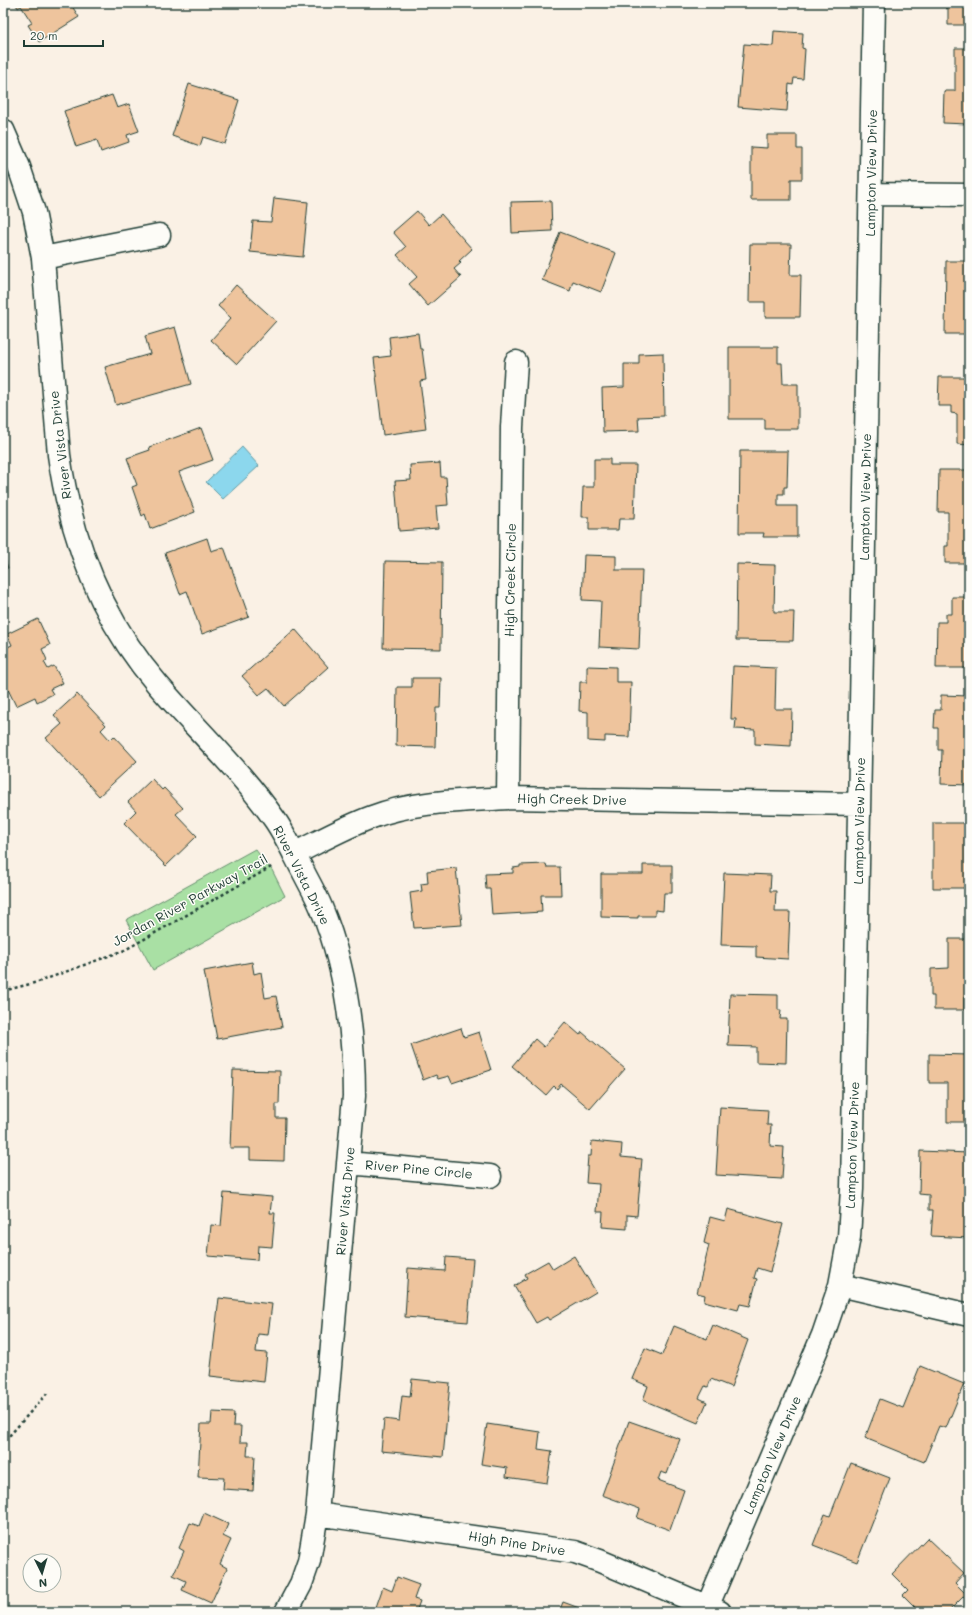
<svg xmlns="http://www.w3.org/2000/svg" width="972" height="1615" font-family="Mali,sans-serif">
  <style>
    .green { fill: #a9e0a4; stroke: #648e6c }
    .water { fill: #8cd7ed; stroke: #6099a3 }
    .building { fill: #eec49d; stroke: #1f3d34 }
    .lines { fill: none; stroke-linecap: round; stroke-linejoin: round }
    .street-casing { stroke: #1f3d34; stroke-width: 25 }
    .path { stroke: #1f3d34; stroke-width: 2.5; stroke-dasharray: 3 3; stroke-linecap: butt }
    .street { stroke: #fdfcf7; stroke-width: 22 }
    .labels { text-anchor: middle; stroke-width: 3; stroke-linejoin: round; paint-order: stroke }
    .street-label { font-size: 13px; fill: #1f3d34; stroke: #fdfcf7 }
  </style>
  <rect width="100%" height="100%" fill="#faf1e5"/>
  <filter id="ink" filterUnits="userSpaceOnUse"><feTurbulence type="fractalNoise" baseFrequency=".025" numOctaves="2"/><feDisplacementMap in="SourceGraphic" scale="8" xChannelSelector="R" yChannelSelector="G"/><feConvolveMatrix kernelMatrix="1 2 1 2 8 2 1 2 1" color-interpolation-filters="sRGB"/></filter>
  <g filter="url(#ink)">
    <path class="green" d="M 255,849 L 272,870 L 285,896 L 153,970 L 126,920 Z"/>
    <path class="water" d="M 242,447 L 259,466 L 223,499 L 206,482 Z"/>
    <path class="building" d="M 15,3 L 70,3 L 79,17 L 39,42 L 28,25 L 32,23 L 21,6 L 18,8 Z
      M 947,3 L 969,3 L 969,25 L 948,25 L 948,8 L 946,9 Z
      M 774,31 L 803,33 L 802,48 L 805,49 L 803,79 L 794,78 L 793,85 L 789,84 L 787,111 L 738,107 L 744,44 L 773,46 Z
      M 955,48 L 969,48 L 969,133 L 967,133 L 967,124 L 943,123 L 944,91 L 955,91 Z
      M 189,84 L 239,100 L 225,144 L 203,137 L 200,146 L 172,136 Z
      M 112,95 L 117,108 L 129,104 L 139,131 L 127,135 L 129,142 L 101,152 L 97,140 L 76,147 L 64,111 Z
      M 767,135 L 797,135 L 797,149 L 802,149 L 802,179 L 791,179 L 791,200 L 751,200 L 751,147 L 767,148 Z
      M 274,198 L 308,202 L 303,257 L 250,252 L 253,221 L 271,222 Z
      M 551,201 L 552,231 L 512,233 L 511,202 Z
      M 417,211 L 429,225 L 441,214 L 472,249 L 459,261 L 461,263 L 454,269 L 461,277 L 428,306 L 409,284 L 417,277 L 397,255 L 406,247 L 393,232 Z
      M 560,232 L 616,253 L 601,292 L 573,281 L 570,291 L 542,280 Z
      M 750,244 L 791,244 L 790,275 L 801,275 L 800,317 L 765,317 L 765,302 L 749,302 Z
      M 946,261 L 969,261 L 969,334 L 945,334 Z
      M 236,285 L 276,321 L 237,364 L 211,340 L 231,318 L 218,306 Z
      M 175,327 L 191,384 L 116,405 L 105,367 L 150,354 L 145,336 Z
      M 418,333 L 420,349 L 422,349 L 426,380 L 420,381 L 426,429 L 383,435 L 374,358 L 391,356 L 389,337 Z
      M 729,347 L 778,347 L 778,363 L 782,363 L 783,384 L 798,384 L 798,429 L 765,429 L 765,419 L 729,419 Z
      M 663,353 L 664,416 L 638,417 L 639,431 L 603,432 L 602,388 L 624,387 L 624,364 L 639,364 L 639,354 Z
      M 939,377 L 969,377 L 969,445 L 957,444 L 957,414 L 951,413 L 951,406 L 938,406 Z
      M 201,428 L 213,460 L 179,472 L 195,512 L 150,529 L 145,514 L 142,516 L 132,487 L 137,485 L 127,458 L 150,450 L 149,447 Z
      M 740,451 L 788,451 L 787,487 L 784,487 L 784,494 L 778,494 L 778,506 L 797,506 L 797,537 L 763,537 L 764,533 L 739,533 Z
      M 594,459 L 610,459 L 610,465 L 636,465 L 634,519 L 619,519 L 618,530 L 589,530 L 589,517 L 582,517 L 583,487 L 594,487 Z
      M 440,463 L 441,477 L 446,477 L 448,505 L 436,506 L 438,528 L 399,531 L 395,481 L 411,480 L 410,465 Z
      M 939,470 L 969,470 L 969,563 L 945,563 L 945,546 L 948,546 L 948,512 L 938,512 Z
      M 207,538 L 211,551 L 224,547 L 249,617 L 202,634 L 187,591 L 180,594 L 165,553 Z
      M 3,553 L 8,568 L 3,569 Z
      M 584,555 L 616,556 L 616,570 L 642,570 L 639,649 L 599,647 L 601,601 L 582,600 Z
      M 385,561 L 442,562 L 441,649 L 383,648 Z
      M 737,564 L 775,565 L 774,612 L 794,612 L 793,641 L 736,640 Z
      M 952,597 L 969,597 L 968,668 L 936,668 L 937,622 L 946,622 L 946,614 L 952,614 Z
      M 38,619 L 50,645 L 42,649 L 47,660 L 44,662 L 48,669 L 54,666 L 63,683 L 50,689 L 53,694 L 37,702 L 35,697 L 16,706 L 3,679 L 3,649 L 12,645 L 7,634 Z
      M 295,629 L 328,667 L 284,706 L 268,688 L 259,695 L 242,676 Z
      M 587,666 L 616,667 L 616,682 L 631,682 L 629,737 L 605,736 L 605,742 L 588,741 L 588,712 L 579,711 L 580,682 L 587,682 Z
      M 733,666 L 776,668 L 775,709 L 792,709 L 791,746 L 755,744 L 755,730 L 735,729 L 736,719 L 731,719 Z
      M 412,678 L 441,678 L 440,708 L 436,708 L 435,747 L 396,746 L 397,687 L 412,687 Z
      M 77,694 L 106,725 L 101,730 L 110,740 L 114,736 L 137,761 L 99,796 L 46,738 L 62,724 L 54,715 Z
      M 941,695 L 969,696 L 968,785 L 941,784 L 942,750 L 938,750 L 938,728 L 934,728 L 935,710 L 941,710 Z
      M 152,779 L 162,790 L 164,788 L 183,808 L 176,814 L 197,836 L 166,866 L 124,823 L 136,811 L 128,802 Z
      M 933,823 L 969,823 L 969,888 L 933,888 Z
      M 546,864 L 547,867 L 560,867 L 561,895 L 541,895 L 542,912 L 492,915 L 490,889 L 486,889 L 485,874 L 513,873 L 513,868 L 520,867 L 520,865 Z
      M 643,865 L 672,865 L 672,893 L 664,893 L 663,911 L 655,910 L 655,916 L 638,916 L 638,918 L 601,917 L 601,874 L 643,874 Z
      M 456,868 L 462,925 L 414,928 L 410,893 L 422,891 L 421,884 L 428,883 L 427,871 Z
      M 724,873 L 771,875 L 770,891 L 776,891 L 775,912 L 790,912 L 788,959 L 756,957 L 756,946 L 721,945 Z
      M 949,939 L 969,939 L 969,997 L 964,997 L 964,1010 L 934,1010 L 934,996 L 931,996 L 931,969 L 949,968 Z
      M 252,962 L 254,974 L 261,972 L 265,998 L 276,996 L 282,1027 L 217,1039 L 204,971 Z
      M 730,994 L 778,995 L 778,1010 L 781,1010 L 780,1019 L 787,1019 L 786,1063 L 756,1062 L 756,1047 L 728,1046 Z
      M 565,1022 L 580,1035 L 582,1032 L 625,1069 L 590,1109 L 561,1084 L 557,1089 L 554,1086 L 546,1095 L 512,1066 L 535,1039 L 544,1047 Z
      M 461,1028 L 464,1037 L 479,1032 L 491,1070 L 452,1083 L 449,1076 L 438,1079 L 436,1075 L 423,1080 L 411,1045 Z
      M 929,1054 L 969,1055 L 969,1122 L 947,1122 L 947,1083 L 929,1083 Z
      M 233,1070 L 280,1071 L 279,1104 L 276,1104 L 276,1118 L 285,1118 L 284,1161 L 250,1160 L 250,1148 L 230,1148 Z
      M 720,1107 L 768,1110 L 767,1125 L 771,1125 L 770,1146 L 784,1147 L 782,1179 L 716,1175 Z
      M 592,1141 L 622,1144 L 621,1157 L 642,1159 L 637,1216 L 627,1215 L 627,1229 L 602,1227 L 603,1212 L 597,1212 L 599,1184 L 586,1183 L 588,1156 L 591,1156 Z
      M 920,1151 L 969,1153 L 969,1238 L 931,1236 L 933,1210 L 929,1210 L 929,1195 L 919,1194 Z
      M 224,1193 L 272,1197 L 270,1213 L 275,1213 L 272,1247 L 258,1246 L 257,1260 L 208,1256 L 211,1225 L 221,1226 Z
      M 728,1209 L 783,1224 L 770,1272 L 757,1268 L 754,1278 L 757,1279 L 750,1306 L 740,1304 L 738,1310 L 704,1301 L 705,1295 L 697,1293 L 709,1245 L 704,1243 L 710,1217 L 725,1221 Z
      M 574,1256 L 596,1292 L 549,1320 L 547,1317 L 536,1323 L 514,1286 L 527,1278 L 525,1274 L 548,1261 L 553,1269 Z
      M 446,1257 L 473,1259 L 468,1322 L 405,1317 L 408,1268 L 445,1271 Z
      M 219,1298 L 272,1304 L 268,1335 L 258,1334 L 256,1352 L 267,1353 L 264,1382 L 210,1376 Z
      M 713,1325 L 748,1340 L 731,1387 L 711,1379 L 708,1387 L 705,1386 L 699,1398 L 707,1402 L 698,1423 L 643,1400 L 648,1386 L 632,1379 L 645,1348 L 662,1355 L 674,1326 L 707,1339 Z
      M 920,1366 L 964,1384 L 946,1428 L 939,1426 L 924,1462 L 865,1438 L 880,1399 L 903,1408 Z
      M 412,1379 L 450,1383 L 443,1457 L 381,1451 L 384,1419 L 399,1421 L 402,1396 L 410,1397 Z
      M 212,1412 L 234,1413 L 233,1426 L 241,1426 L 240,1442 L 248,1442 L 247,1456 L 255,1456 L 253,1491 L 223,1489 L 224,1478 L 198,1477 L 201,1424 L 211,1424 Z
      M 629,1421 L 680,1439 L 667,1474 L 661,1472 L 658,1480 L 684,1490 L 670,1530 L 637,1518 L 640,1509 L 602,1495 Z
      M 487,1424 L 540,1432 L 538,1449 L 552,1451 L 547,1483 L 506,1477 L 507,1468 L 481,1464 Z
      M 851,1463 L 890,1478 L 857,1562 L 813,1545 L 825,1514 L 830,1516 Z
      M 204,1513 L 228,1524 L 223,1536 L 231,1540 L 220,1564 L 227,1568 L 211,1603 L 182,1590 L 186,1581 L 173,1575 L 184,1551 L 179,1548 L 190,1523 L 199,1526 Z
      M 927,1538 L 964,1573 L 955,1583 L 966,1594 L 948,1612 L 920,1612 L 903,1595 L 908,1590 L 892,1574 Z
      M 397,1577 L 419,1585 L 414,1599 L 420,1601 L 416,1612 L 362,1612 L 364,1606 L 375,1610 L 383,1587 L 392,1591 Z
      M 563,1602 L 590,1612 L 559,1612 Z"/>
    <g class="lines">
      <defs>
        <path id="street" d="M 3,130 L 19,167 L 34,212 L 43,258 L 59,455 C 71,539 102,620 158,685 C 197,730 241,771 275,820 C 286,836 294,854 303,871 C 309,883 316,895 321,907 C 346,967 354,1031 354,1096 L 317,1514 L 309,1561 L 301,1584 L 286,1612
          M 871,194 L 969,195
          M 43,258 L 159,235
          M 508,798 L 512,427 L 516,362
          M 294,854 C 320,841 345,827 372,817 C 414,801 463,801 508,798 L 859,804
          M 348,1163 L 490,1176
          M 840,1285 L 969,1315
          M 317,1514 L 575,1552 L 600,1561 L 720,1612
          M 705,1612 L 823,1335 L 840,1285 L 849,1237 L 852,1189 L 874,3"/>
      </defs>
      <use href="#street" class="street-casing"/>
      <path class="path" d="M 3,991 L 38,982 L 125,950 L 273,866
        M 3,1434 L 10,1435 L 49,1391"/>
      <use href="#street" class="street"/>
    </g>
  </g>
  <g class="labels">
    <g class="street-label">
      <text transform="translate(871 173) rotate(-89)" y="5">Lampton View Drive</text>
      <text transform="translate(60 445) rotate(-97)" y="5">River Vista Drive</text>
      <text transform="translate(865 497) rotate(-89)" y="5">Lampton View Drive</text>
      <text transform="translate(510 580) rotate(-89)" y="5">High Creek Circle</text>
      <text transform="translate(572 799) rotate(1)" y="5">High Creek Drive</text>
      <text transform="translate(859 821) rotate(-89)" y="5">Lampton View Drive</text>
      <text transform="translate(302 875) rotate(63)" y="5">River Vista Drive</text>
      <text transform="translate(190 900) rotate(-29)" y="5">Jordan River Parkway Trail</text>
      <text transform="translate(852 1145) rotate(-88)" y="5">Lampton View Drive</text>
      <text transform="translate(419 1169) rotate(5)" y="5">River Pine Circle</text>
      <text transform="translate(345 1201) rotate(-85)" y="5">River Vista Drive</text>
      <text transform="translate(772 1455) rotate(-67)" y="5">Lampton View Drive</text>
      <text transform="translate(517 1543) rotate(9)" y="5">High Pine Drive</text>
    </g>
  </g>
  <rect width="972" height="1615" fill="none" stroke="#fdfcf7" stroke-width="16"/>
  <rect x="8" y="8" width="956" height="1599" fill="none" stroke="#1f3d34" stroke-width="1.5" filter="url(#ink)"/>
  <g transform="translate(42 1573) rotate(175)"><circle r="19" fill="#fdfcf7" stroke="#a4b0a9"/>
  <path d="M0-3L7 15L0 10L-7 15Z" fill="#1f3d34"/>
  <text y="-6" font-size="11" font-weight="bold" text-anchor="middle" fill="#1f3d34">N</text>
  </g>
  <path d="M24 40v6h79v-6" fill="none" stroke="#1f3d34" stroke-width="2"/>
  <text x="30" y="40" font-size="12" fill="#1f3d34" stroke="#fdfcf7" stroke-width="3" paint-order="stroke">20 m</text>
</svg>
